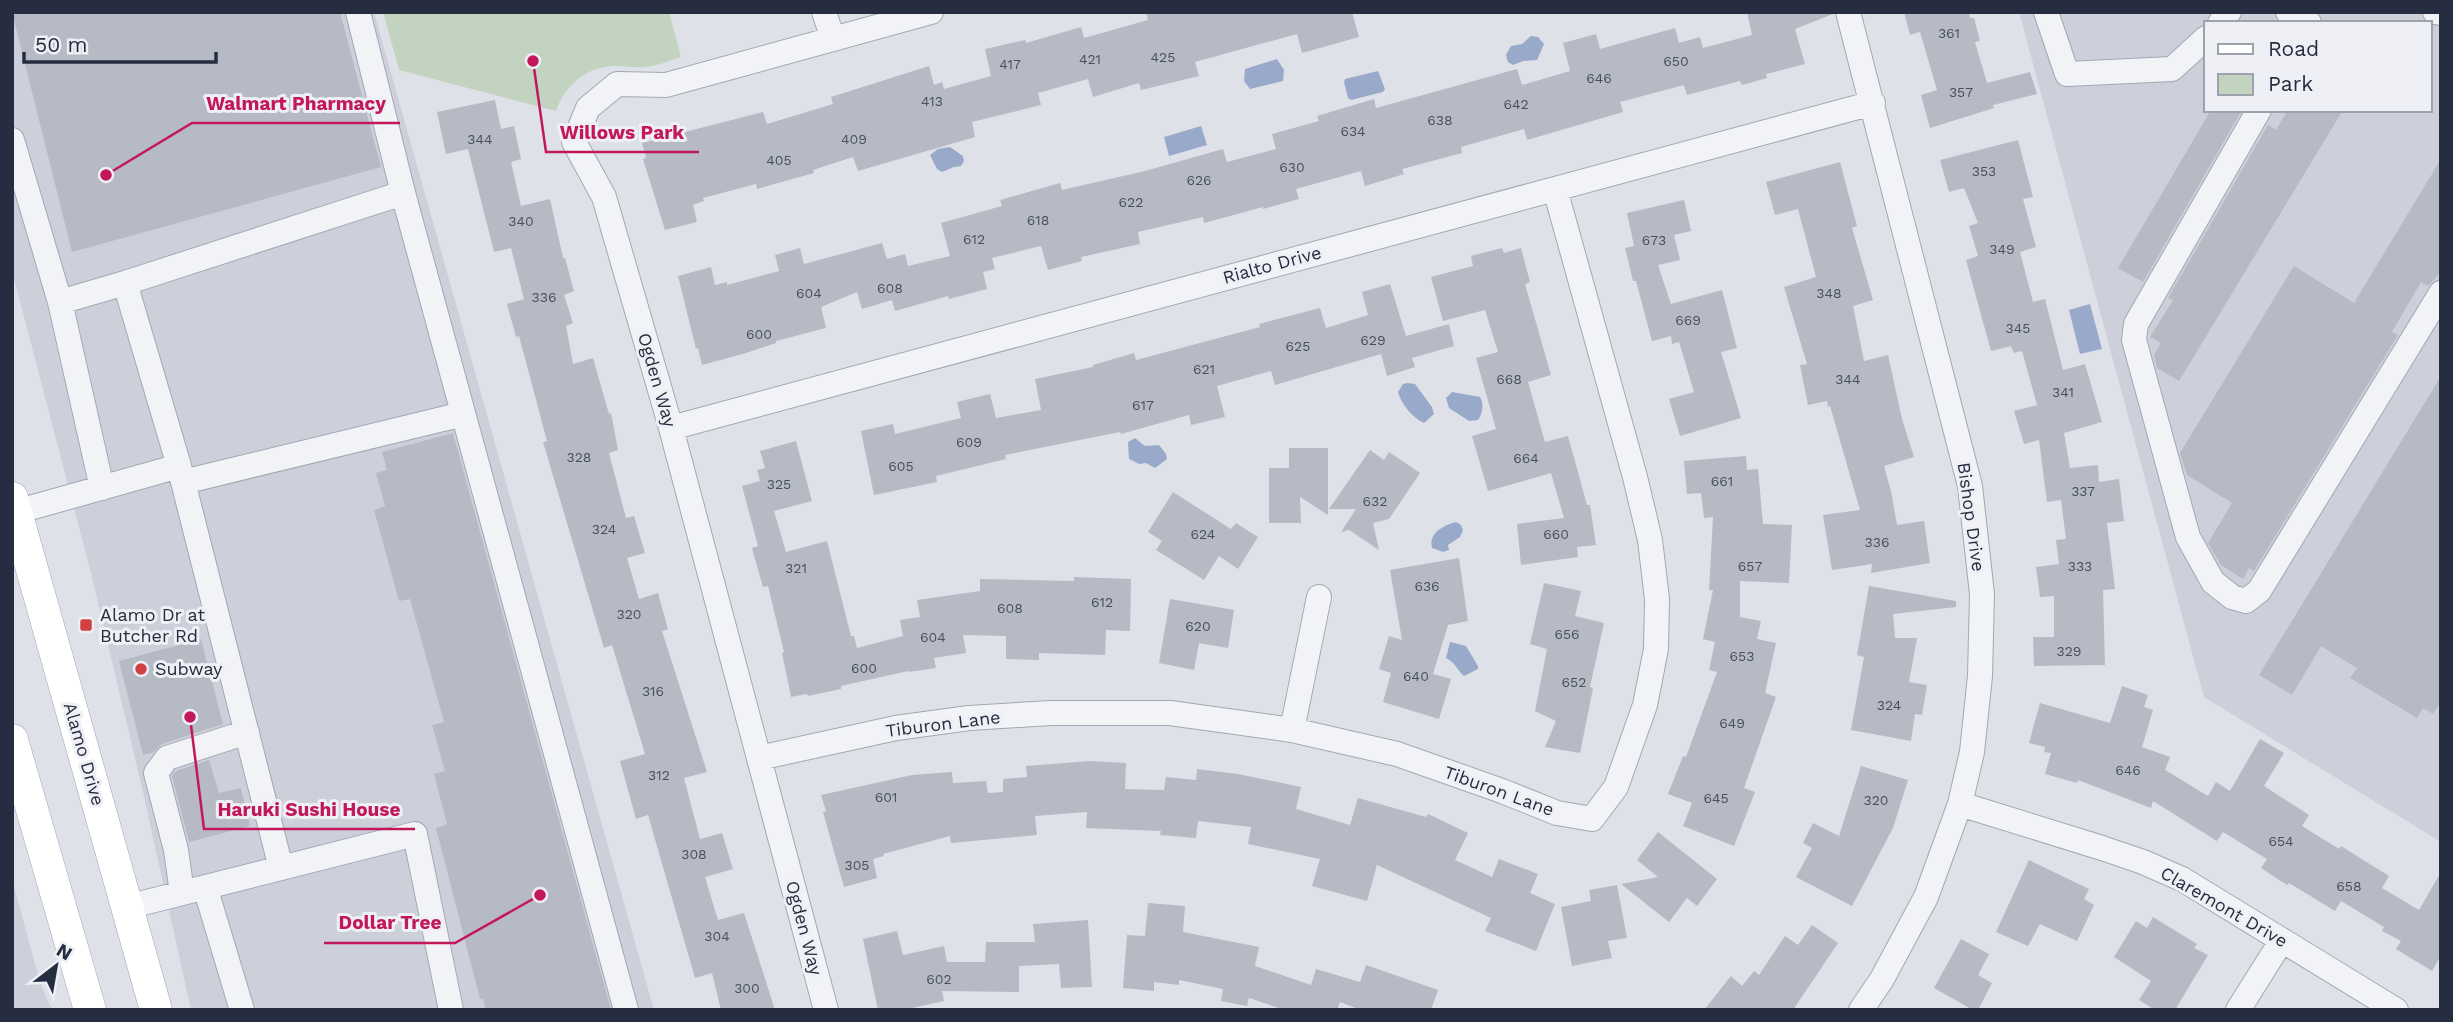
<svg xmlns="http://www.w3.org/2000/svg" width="2453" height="1022" font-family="'Work Sans',sans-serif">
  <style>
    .built { fill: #cdd0db; fill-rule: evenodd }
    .green { fill: #c2d3c0 }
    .water { fill: #99a9ca }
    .building { fill: #b6bac5 }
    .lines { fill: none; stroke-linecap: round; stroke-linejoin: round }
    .minor-casing { stroke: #a4a7b3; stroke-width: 26 }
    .major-casing { stroke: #9ea4b5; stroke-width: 33 }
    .minor { stroke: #f2f3f7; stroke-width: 24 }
    .major { stroke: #fff; stroke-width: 32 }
    .poi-dot { fill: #d14142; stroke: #eef0f6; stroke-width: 2.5 }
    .labels { text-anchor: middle; stroke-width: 6; stroke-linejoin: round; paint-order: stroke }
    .number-label { font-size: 14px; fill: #4b5061 }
    .street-label { font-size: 18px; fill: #272d40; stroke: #eef0f6 }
    .poi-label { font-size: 18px; fill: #272d40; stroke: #eef0f6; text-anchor: start }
    .leader { fill: none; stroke: #c2185b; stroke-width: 2.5 }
    .callout-dot { fill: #c2185b; stroke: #eef0f6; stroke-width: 2.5 }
    .callout-label { font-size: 19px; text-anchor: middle; font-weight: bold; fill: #c2185b; stroke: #eef0f6; stroke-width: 6; stroke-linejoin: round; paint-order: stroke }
  </style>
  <rect width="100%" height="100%" fill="#dfe1e9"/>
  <path class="built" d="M 12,12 L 374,12 L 654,1010 L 191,1010 L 143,792 L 91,573 L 12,271 Z
    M 2019,12 L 2441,12 L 2441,842 L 2204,697 ZM 2206,23 L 2430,23 L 2430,110 L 2206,110 Z
    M 12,879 L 40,982 L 52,1010 L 12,1010 Z"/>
  <path class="green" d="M 383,12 L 669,12 L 681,57 C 669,61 657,66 644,67 C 635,68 626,66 617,66 C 588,65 565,85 556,111 L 399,70 Z"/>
  <path class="water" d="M 1531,36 L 1538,37 L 1544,44 L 1537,60 L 1523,61 L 1513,65 L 1508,62 L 1506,55 L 1511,46 L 1522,44 Z
    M 1277,59 L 1284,70 L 1283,81 L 1250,89 L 1244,81 L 1245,69 Z
    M 1378,71 L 1385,89 L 1383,92 L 1351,100 L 1348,98 L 1344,82 L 1345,79 Z
    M 1201,126 L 1207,145 L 1169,156 L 1164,137 Z
    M 950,147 L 963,156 L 964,161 L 961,166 L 954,167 L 942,172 L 937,169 L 930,155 L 938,149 Z
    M 2090,304 L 2102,349 L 2080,354 L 2069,310 Z
    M 1407,383 L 1415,384 L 1432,407 L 1434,414 L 1424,423 C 1413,418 1401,404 1398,392 L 1403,384 Z
    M 1452,392 L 1480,397 C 1484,404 1483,413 1478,420 L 1469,421 L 1449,408 L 1446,398 Z
    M 1135,438 L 1145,446 L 1159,445 L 1166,454 L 1167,459 L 1155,468 L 1146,463 L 1139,464 L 1129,459 L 1128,442 Z
    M 1456,522 L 1461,525 L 1463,530 L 1460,537 L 1448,545 L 1449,550 L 1443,552 L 1432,548 C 1428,533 1444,525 1456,522 Z
    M 1450,642 L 1466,646 L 1478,666 L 1478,669 L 1464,676 C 1456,669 1457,664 1446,658 Z"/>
  <path class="building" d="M 12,12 L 340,12 L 381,167 L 72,252 Z
    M 1146,12 L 1352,12 L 1359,37 L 1302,53 L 1297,34 L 1195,62 L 1199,76 L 1141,90 L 1139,83 L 1093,97 L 1088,79 L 1038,93 L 1041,105 L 972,122 L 975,137 L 858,171 L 853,157 L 813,170 L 814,173 L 757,189 L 756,184 L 703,198 L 704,201 L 693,205 L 697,222 L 665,230 L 643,159 L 646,158 L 642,143 L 763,112 L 767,124 L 833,104 L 831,97 L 929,66 L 934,85 L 942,82 L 944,89 L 991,76 L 985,49 L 1025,40 L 1026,43 L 1081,27 L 1084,38 L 1148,20 Z
    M 1747,12 L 1833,12 L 1833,14 L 1795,29 L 1805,64 L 1766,74 L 1767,78 L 1742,85 L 1740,81 L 1687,95 L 1684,85 L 1620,102 L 1623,112 L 1527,140 L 1524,129 L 1461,147 L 1462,153 L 1402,169 L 1404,174 L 1365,186 L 1361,171 L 1296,189 L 1299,199 L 1263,209 L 1263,207 L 1204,223 L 1203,217 L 1138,232 L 1140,244 L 1081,257 L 1082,261 L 1048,270 L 1041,246 L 992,258 L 995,269 L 983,272 L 987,289 L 949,299 L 948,296 L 895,311 L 892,300 L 862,309 L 857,292 L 821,307 L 826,328 L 776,341 L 776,343 L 746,353 L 702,365 L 698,348 L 696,349 L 678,276 L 711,267 L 715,285 L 727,282 L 727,285 L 779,271 L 775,255 L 800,248 L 804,264 L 882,243 L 887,259 L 905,254 L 908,266 L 950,256 L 941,223 L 1002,206 L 1000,200 L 1060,183 L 1062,190 L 1145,171 L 1223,149 L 1227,162 L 1276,149 L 1272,134 L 1319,121 L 1317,116 L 1374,99 L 1376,108 L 1517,69 L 1522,85 L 1570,71 L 1563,43 L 1596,34 L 1600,49 L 1675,28 L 1679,43 L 1700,37 L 1703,48 L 1752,35 Z
    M 1904,12 L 1969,12 L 1970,18 L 1974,18 L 1980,41 L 1975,42 L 1987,83 L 2030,72 L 2037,94 L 1993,105 L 1994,108 L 1930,128 L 1921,95 L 1937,90 L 1920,32 L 1910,35 Z
    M 495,100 L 501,129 L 514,126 L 521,159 L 511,162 L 521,206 L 550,199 L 563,258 L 565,258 L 574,291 L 564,295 L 573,323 L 566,326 L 573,364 L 593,358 L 609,414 L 611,413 L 618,450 L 609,453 L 626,518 L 634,516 L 645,553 L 627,558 L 639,599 L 658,593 L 668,629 L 662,631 L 707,772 L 684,778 L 700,839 L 722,833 L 733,869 L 705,877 L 718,920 L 744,913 L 775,1010 L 721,1010 L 712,973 L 695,978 L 648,815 L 636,819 L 620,761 L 645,754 L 612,645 L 604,648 L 543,442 L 547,441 L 519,336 L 516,337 L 507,304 L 524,299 L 511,248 L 494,252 L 468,149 L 446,154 L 437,112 Z
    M 2211,110 L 2242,110 L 2143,282 L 2118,268 Z
    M 2288,110 L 2343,110 L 2179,381 L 2157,368 L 2154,355 L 2161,343 L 2150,337 L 2173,300 L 2168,298 L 2268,125 L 2276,130 Z
    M 2018,140 L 2033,197 L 2023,199 L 2036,247 L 2020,252 L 2033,302 L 2045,299 L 2063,370 L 2085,364 L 2102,422 L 2064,433 L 2070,468 L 2098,465 L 2099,482 L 2119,479 L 2124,521 L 2107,523 L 2115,589 L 2103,590 L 2105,665 L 2034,666 L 2033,637 L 2054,637 L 2054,596 L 2040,597 L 2036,567 L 2059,564 L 2056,540 L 2066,539 L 2061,500 L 2047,502 L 2039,440 L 2024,444 L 2014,411 L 2037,405 L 2022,351 L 2014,353 L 2011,346 L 1991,351 L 1966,260 L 1978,256 L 1969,226 L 1978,223 L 1964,188 L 1949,192 L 1940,160 Z
    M 2441,159 L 2441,272 L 2428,286 L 2421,282 L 2392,332 L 2398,335 L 2254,571 L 2249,568 L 2243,579 L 2221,565 L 2208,543 L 2232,503 L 2187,475 L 2180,453 L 2294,266 L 2354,303 Z
    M 1840,162 L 1857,226 L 1852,228 L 1873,300 L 1853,306 L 1864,361 L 1888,355 L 1902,419 L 1914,457 L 1884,466 L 1891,491 L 1897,525 L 1924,521 L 1930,563 L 1871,573 L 1872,564 L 1832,570 L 1823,515 L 1860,510 L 1830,406 L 1828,407 L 1827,401 L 1808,405 L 1800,365 L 1807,364 L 1784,287 L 1816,277 L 1798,209 L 1775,215 L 1766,182 Z
    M 1684,200 L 1691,231 L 1674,235 L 1680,260 L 1658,265 L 1671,304 L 1722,290 L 1737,348 L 1721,352 L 1741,418 L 1680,436 L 1669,399 L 1694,392 L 1679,342 L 1672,344 L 1671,336 L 1652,341 L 1636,281 L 1633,281 L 1625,248 L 1634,246 L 1627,213 Z
    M 1502,248 L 1504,253 L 1521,248 L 1530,282 L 1525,284 L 1551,375 L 1528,382 L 1545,442 L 1568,436 L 1587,505 L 1590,505 L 1596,545 L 1577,547 L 1578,557 L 1521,565 L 1517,524 L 1564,518 L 1551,473 L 1488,491 L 1472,436 L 1496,429 L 1476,358 L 1498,352 L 1485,310 L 1443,321 L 1431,277 L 1473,266 L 1471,256 Z
    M 1390,284 L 1406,336 L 1449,324 L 1454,346 L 1412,358 L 1415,367 L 1387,376 L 1381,354 L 1275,385 L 1271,371 L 1217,386 L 1225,417 L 1191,425 L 1189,415 L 1121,434 L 1120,432 L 1005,455 L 1006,459 L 936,476 L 937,482 L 874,495 L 861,431 L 893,424 L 895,434 L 961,418 L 957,402 L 990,394 L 996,418 L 1041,410 L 1035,379 L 1093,367 L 1093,365 L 1134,353 L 1136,360 L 1260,327 L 1259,324 L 1320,308 L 1326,328 L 1368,315 L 1362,292 Z
    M 2441,376 L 2441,701 L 2433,714 L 2423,708 L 2417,718 L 2350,678 L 2357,668 L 2321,646 L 2292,695 L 2259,675 Z
    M 453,433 L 611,1010 L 486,1010 L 483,999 L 480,999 L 436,828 L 447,824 L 434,774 L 445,771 L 432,725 L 444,722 L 410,599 L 399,601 L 374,510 L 385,506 L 376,473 L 387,470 L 382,452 Z
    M 796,441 L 812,501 L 774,511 L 786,552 L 827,541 L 851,636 L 854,636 L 857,648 L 903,636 L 900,620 L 920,617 L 917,600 L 980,591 L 980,579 L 1074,581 L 1074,577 L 1131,579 L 1130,631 L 1106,630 L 1105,655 L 1039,653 L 1039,660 L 1006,659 L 1006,636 L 963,635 L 966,653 L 934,658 L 936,668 L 909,672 L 908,671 L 841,686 L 841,689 L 808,696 L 807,694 L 791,697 L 782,653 L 784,652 L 768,586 L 763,587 L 752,548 L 758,546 L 742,486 L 760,481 L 757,470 L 765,468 L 760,451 Z
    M 1289,448 L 1328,448 L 1328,515 L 1300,497 L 1301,523 L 1269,523 L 1269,468 L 1289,468 Z
    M 1370,450 L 1384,460 L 1389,452 L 1420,473 L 1389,519 L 1373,523 L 1379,550 L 1349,530 L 1341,532 L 1356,509 L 1329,509 Z
    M 1746,456 L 1747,470 L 1758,469 L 1763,524 L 1792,525 L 1789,583 L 1740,581 L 1740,617 L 1761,621 L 1757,639 L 1776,643 L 1765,693 L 1776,697 L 1744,788 L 1755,792 L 1734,846 L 1683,826 L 1692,803 L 1668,794 L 1683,756 L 1686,757 L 1717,672 L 1709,670 L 1715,642 L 1703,639 L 1713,590 L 1709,590 L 1713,517 L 1704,518 L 1701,493 L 1687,494 L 1684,461 Z
    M 1173,492 L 1231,529 L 1236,523 L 1258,537 L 1238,569 L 1219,556 L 1204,580 L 1156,550 L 1162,541 L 1148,532 Z
    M 1459,558 L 1468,621 L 1448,625 L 1433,674 L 1451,679 L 1439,719 L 1383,702 L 1391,673 L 1379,669 L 1389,636 L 1402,640 L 1390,570 Z
    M 1544,583 L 1581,591 L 1575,616 L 1604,623 L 1590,687 L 1593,688 L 1580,753 L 1545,747 L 1556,721 L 1535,711 L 1547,649 L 1530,644 Z
    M 1869,586 L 1956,601 L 1956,607 L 1893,614 L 1895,638 L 1917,638 L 1909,682 L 1927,685 L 1922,715 L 1915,714 L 1911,741 L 1851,730 L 1864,657 L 1857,655 Z
    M 1170,599 L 1234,610 L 1228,648 L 1199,643 L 1194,670 L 1159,663 Z
    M 201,639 L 223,724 L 162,744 L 152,753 L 143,755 L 119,661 Z
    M 2122,686 L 2148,695 L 2144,707 L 2153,710 L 2142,747 L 2170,757 L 2165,770 L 2208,796 L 2216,782 L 2230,791 L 2260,739 L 2284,753 L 2264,786 L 2309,815 L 2302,826 L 2339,849 L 2341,846 L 2389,876 L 2382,888 L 2419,910 L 2441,872 L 2441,956 L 2432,971 L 2396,949 L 2401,941 L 2382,931 L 2384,927 L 2341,901 L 2335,911 L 2289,883 L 2287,885 L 2261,868 L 2267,859 L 2223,832 L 2217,841 L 2153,801 L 2151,808 L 2078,780 L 2077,783 L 2045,774 L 2051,753 L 2044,752 L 2045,747 L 2029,743 L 2040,703 L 2110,723 Z
    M 209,760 L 219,793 L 241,788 L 250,826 L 189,842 L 172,776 L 176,771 Z
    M 1090,761 L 1126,763 L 1125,789 L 1164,790 L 1166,777 L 1196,780 L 1197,769 L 1238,774 L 1301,787 L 1296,809 L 1350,825 L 1358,798 L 1426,817 L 1428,814 L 1468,833 L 1455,860 L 1492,877 L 1499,859 L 1538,874 L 1530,893 L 1555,904 L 1536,951 L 1485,931 L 1491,918 L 1377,865 L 1367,901 L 1312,886 L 1320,859 L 1248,844 L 1251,827 L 1198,821 L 1196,838 L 1160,835 L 1161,831 L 1086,828 L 1087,812 L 1035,816 L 1037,835 L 951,843 L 950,836 L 883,854 L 884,856 L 873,859 L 877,878 L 844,887 L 823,812 L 826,811 L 821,795 L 912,775 L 952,772 L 953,783 L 986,781 L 988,793 L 1003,792 L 1003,779 L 1027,777 L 1026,766 Z
    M 1861,766 L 1908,780 L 1893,828 L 1852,906 L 1796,877 L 1812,848 L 1803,843 L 1813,823 L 1839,836 Z
    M 1658,832 L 1717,879 L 1697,906 L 1687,898 L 1669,922 L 1621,884 L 1658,877 L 1637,860 Z
    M 2029,860 L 2089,889 L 2084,899 L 2094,905 L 2077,941 L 2040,924 L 2028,946 L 1996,932 Z
    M 1617,885 L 1627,938 L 1608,941 L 1612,958 L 1572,966 L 1561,907 L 1591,901 L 1589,890 Z
    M 1148,903 L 1185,906 L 1183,932 L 1259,947 L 1255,966 L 1311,985 L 1316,969 L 1360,982 L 1366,965 L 1438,990 L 1431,1010 L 1361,1010 L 1340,1002 L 1337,1010 L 1285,1010 L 1249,998 L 1247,1006 L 1221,1001 L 1223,989 L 1179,980 L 1179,985 L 1154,982 L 1154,991 L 1123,988 L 1127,935 L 1145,936 Z
    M 2153,917 L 2197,944 L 2194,948 L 2208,955 L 2175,1010 L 2155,1010 L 2139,1000 L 2151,981 L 2114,957 L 2136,921 L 2147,928 Z
    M 1088,920 L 1092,987 L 1061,988 L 1059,964 L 1019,966 L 1019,992 L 942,991 L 944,1001 L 903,1010 L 878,1010 L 863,939 L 897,931 L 903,955 L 944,946 L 947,962 L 985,962 L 986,942 L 1035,942 L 1033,924 Z
    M 1812,925 L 1838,943 L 1793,1010 L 1704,1010 L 1731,976 L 1742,986 L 1754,971 L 1759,975 L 1785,936 L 1798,945 Z
    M 1961,939 L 1989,954 L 1978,975 L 1992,983 L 1978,1010 L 1973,1010 L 1934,988 Z"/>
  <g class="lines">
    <defs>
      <path id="minor" d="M 358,12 L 403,193
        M 824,12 L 833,39
        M 1848,12 L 1970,486 L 1982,594 L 1980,676 L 1972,752 L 1960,804 L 1926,897 L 1882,979 L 1861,1010
        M 2046,12 L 2067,74 L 2172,69 L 2206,38
        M 2288,12 L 2309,23
        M 2435,12 L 2441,13
        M 2220,23 L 2229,12
        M 2259,110 L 2136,324 L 2134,340 L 2188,537 L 2213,582 L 2232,597 L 2246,601 L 2259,591 L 2441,293
        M 12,140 L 60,302
        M 671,428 L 1873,103
        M 179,466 L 281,868
        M 183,482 L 463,414
        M 102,488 L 60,302 L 125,283 L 403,193 L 626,1010
        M 12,513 L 179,466 L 125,283
        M 1292,730 L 1319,597
        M 759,758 L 896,728 L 969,718 L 1051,713 L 1170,713 L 1292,730 L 1397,754 L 1502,791 L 1557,813 L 1592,819 L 1616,787 L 1645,705 L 1656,649 L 1657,599 L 1650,540 L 1635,477 L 1555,189
        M 1960,804 L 2102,848 L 2143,862 L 2182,879 L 2396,1010
        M 205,887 L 242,1010
        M 182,893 L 176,850 L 156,773 L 167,758 L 247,732
        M 127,907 L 415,834 L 451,1010
        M 826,1010 L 671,428 L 604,197 L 574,142 L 588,108 L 617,84 L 666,85 L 931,12
        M 2238,1010 L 2282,940"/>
      <path id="major" d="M 12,498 L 156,1010
        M 12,740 L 90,1010"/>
    </defs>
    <use href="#minor" class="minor-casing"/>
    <use href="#major" class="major-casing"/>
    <use href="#minor" class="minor"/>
    <use href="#major" class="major"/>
  </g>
  <g class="poi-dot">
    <rect x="79" y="618" width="14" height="14" rx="3.5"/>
    <circle cx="141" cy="669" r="7"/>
  </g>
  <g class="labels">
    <g class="number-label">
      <text x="1949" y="38">361</text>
      <text x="1163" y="62">425</text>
      <text x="1090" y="64">421</text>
      <text x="1676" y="66">650</text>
      <text x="1010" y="69">417</text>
      <text x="1599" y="83">646</text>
      <text x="1961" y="97">357</text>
      <text x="932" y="106">413</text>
      <text x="1516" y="109">642</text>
      <text x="1440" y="125">638</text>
      <text x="1353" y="136">634</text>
      <text x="480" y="144">344</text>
      <text x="854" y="144">409</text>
      <text x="779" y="165">405</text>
      <text x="1292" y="172">630</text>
      <text x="1984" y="176">353</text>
      <text x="1199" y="185">626</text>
      <text x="1131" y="207">622</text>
      <text x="1038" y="225">618</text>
      <text x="521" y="226">340</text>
      <text x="974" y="244">612</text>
      <text x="1654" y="245">673</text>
      <text x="2002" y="254">349</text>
      <text x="890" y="293">608</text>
      <text x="809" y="298">604</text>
      <text x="1829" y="298">348</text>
      <text x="544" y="302">336</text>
      <text x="1688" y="325">669</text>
      <text x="2018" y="333">345</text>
      <text x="759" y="339">600</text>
      <text x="1373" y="345">629</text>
      <text x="1298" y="351">625</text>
      <text x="1204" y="374">621</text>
      <text x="1509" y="384">668</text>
      <text x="1848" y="384">344</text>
      <text x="2063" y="397">341</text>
      <text x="1143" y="410">617</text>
      <text x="969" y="447">609</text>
      <text x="579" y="462">328</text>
      <text x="1526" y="463">664</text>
      <text x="901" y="471">605</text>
      <text x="1722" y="486">661</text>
      <text x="779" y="489">325</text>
      <text x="2083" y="496">337</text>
      <text x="1375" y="506">632</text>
      <text x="604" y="534">324</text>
      <text x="1203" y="539">624</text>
      <text x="1556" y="539">660</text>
      <text x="1877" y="547">336</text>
      <text x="1750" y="571">657</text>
      <text x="2080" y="571">333</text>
      <text x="796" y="573">321</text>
      <text x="1427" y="591">636</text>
      <text x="1102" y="607">612</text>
      <text x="1010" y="613">608</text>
      <text x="629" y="619">320</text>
      <text x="1198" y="631">620</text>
      <text x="1567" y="639">656</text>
      <text x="933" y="642">604</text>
      <text x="2069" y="656">329</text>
      <text x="1742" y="661">653</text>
      <text x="864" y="673">600</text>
      <text x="1416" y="681">640</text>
      <text x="1574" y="687">652</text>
      <text x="653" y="696">316</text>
      <text x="1889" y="710">324</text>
      <text x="1732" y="728">649</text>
      <text x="2128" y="775">646</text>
      <text x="659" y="780">312</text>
      <text x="886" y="802">601</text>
      <text x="1716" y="803">645</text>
      <text x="1876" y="805">320</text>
      <text x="2281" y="846">654</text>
      <text x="694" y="859">308</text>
      <text x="857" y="870">305</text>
      <text x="2349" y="891">658</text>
      <text x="717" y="941">304</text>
      <text x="939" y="984">602</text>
      <text x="747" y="993">300</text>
    </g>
    <g class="street-label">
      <text transform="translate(1272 265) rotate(-15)" y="6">Rialto Drive</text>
      <text transform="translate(657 380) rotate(74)" y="6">Ogden Way</text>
      <text transform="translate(1971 517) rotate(82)" y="6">Bishop Drive</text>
      <text transform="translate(943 724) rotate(-7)" y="6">Tiburon Lane</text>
      <text transform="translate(84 754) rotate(74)" y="6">Alamo Drive</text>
      <text transform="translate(1499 791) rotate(20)" y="6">Tiburon Lane</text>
      <text transform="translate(2224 907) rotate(30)" y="6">Claremont Drive</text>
      <text transform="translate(804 928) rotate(75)" y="6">Ogden Way</text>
    </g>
    <g class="poi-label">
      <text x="100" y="621">Alamo Dr at<tspan x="100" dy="21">Butcher Rd</tspan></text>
      <text x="155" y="675">Subway</text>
    </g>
  </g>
  <path class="leader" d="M106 175L192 123H400M533 61L546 152H699M190 717L204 829H415M540 895L455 943H324"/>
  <g class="callout-dot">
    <circle cx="106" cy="175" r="7"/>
    <circle cx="533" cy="61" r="7"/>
    <circle cx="190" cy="717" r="7"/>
    <circle cx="540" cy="895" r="7"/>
  </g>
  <g class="callout-label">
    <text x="296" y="110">Walmart Pharmacy</text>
    <text x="622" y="139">Willows Park</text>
    <text x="309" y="816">Haruki Sushi House</text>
    <text x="390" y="929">Dollar Tree</text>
  </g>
  <rect width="2453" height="1022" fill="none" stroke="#272d40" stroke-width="28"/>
  <rect x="2204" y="21" width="228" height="91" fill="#eef0f6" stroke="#9ea2ad" stroke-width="2"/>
  <rect x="2218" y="44" width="35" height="10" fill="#ffffff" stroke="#9ea2ad" stroke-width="2"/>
  <text x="2268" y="56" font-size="21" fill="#272d40">Road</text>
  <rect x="2218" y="74" width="35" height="21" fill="#c2d3c0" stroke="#9ea2ad" stroke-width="2"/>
  <text x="2268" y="91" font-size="21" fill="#272d40">Park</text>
  <g transform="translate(56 966) rotate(31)" stroke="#eef0f6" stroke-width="5" paint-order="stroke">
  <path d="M0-5L12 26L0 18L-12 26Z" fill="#272d40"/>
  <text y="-10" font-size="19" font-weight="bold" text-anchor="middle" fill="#272d40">N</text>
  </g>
  <path d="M24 52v10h192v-10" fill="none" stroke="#272d40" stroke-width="3.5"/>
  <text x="35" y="52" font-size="21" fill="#272d40" stroke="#eef0f6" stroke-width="5" paint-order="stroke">50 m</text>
</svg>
